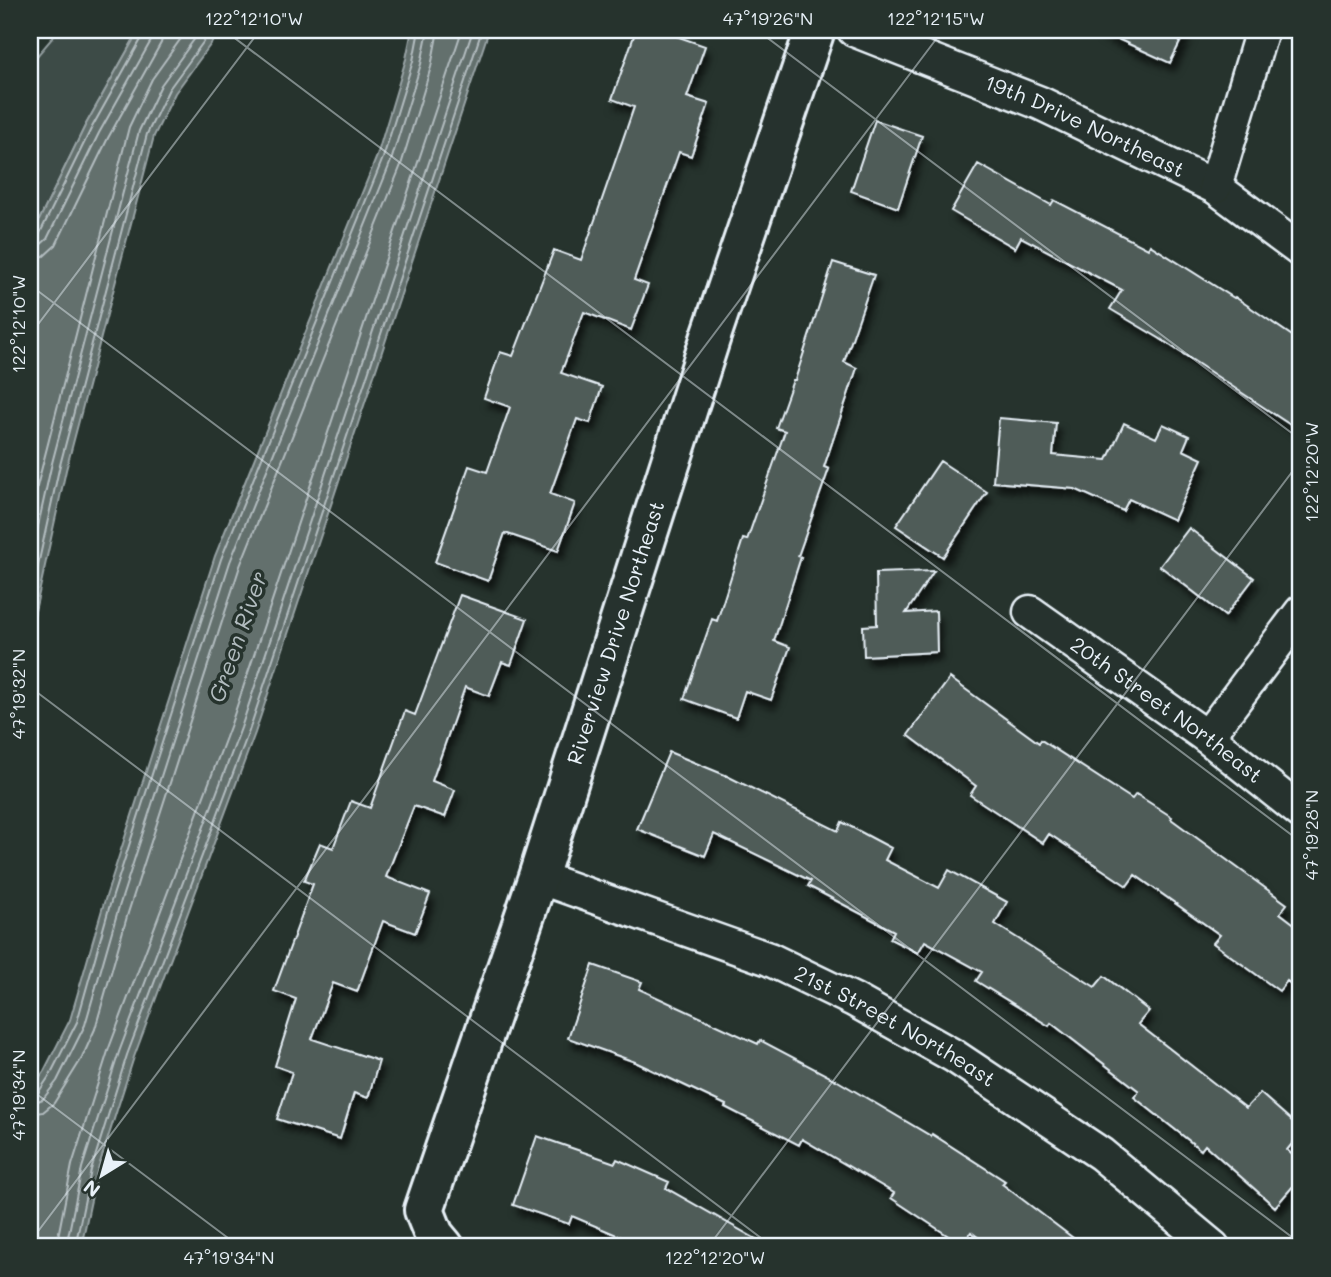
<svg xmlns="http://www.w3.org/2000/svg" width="1331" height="1277" font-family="Mali,sans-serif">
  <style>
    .green { fill: #3e4b47; stroke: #939ea0; stroke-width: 2 }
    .water { fill: #636f6d; stroke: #98a3a5; stroke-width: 2 }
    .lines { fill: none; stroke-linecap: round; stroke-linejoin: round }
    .shore { stroke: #b3bdc0; stroke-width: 2 }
    .building { fill: #505c59; stroke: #e8f1f8; stroke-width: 2; filter: url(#shadow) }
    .street-casing { stroke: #e8f1f8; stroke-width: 37 }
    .secondary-casing { stroke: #e8f1f8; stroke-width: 44 }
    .street { stroke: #26332d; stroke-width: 32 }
    .secondary { stroke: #26332d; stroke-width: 38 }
    .ticks { fill: none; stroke: #e8f1f8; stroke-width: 2; stroke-opacity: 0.45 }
    .labels { text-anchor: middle; stroke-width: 7; stroke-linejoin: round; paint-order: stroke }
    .street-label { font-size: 21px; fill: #e8f1f8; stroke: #26332d }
    .water-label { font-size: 23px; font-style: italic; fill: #b3bdc0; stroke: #26332d }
    .neatline { fill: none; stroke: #e8f1f8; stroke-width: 2.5 }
    .ticks-label { font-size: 18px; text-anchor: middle; fill: #e8f1f8 }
  </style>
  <defs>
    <filter id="shadow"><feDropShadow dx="4.5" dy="8" stdDeviation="3.5" flood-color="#0009"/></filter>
  </defs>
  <rect width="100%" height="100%" fill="#26332d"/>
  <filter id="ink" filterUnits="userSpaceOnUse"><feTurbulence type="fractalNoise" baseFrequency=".0143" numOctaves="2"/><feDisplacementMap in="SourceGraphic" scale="14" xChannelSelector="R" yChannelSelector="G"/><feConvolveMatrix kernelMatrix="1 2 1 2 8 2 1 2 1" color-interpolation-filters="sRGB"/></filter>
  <g filter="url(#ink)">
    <path class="green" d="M 59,30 L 139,30 L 85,126 L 30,239 L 30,64 Z"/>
    <path class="water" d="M 139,30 L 221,30 L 175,93 L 154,136 L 66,470 L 30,634 L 30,239 L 85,126 Z
      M 412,30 L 489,30 L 255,733 L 134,1057 L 97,1172 L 81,1247 L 30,1247 L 30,1090 L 44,1071 L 70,1020 L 103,906 L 215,556 L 377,156 L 406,59 Z"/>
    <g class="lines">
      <path class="shore" d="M 30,239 L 39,235 L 91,129 L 143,36 L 144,30
        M 30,248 L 39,246 L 47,239 L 99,133 L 152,39 L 153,30
        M 30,258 L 44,256 L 56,245 L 108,138 L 161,43 L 164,30
        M 30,514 L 129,127 L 152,79 L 187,30
        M 30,562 L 51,467 L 139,131 L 161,85 L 201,30
        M 30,602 L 59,469 L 147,134 L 169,89 L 212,30
        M 30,1095 L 38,1093 L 50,1075 L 77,1022 L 109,908 L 221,559 L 383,158 L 413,61 L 419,30
        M 30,1104 L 43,1099 L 57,1081 L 85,1025 L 118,910 L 230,562 L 391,161 L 421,64 L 428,30
        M 30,1114 L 43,1112 L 54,1103 L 82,1058 L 95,1029 L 128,913 L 240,566 L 401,165 L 431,67 L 438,30
        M 56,1247 L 72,1165 L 109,1048 L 231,724 L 462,30
        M 66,1247 L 82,1168 L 119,1052 L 241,728 L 473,30
        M 75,1247 L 91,1170 L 127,1055 L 249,731 L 482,30"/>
    </g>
    <path class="building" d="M 636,30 L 659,30 L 705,46 L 687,97 L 709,104 L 691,156 L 679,152 L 634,280 L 648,285 L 631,330 L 584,312 L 561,373 L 602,387 L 590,423 L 577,419 L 550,494 L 575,503 L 558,551 L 505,533 L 488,581 L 435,562 L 469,466 L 487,472 L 510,407 L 484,398 L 500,352 L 513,356 L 554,250 L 581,260 L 634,107 L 612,99 Z
      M 1098,30 L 1186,30 L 1170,63 Z
      M 875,120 L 922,136 L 898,208 L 851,191 Z
      M 978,164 L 1051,205 L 1054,200 L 1148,249 L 1150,245 L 1234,298 L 1235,297 L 1301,342 L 1301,432 L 1159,338 L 1110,309 L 1122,290 L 1021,237 L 1015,248 L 951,211 Z
      M 833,262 L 874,275 L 844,362 L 857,368 L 824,467 L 829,469 L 798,556 L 801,557 L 774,641 L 790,647 L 771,700 L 745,691 L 736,718 L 684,699 L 712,619 L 717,621 L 743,539 L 747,540 L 785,431 L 776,428 L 793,380 L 795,380 Z
      M 999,418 L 1056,423 L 1053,455 L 1107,460 L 1124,423 L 1156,438 L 1163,424 L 1189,436 L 1183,450 L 1202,459 L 1174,520 L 1129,499 L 1123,511 L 1075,489 L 993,482 Z
      M 940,461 L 987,492 L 943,557 L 896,526 Z
      M 1189,528 L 1254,578 L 1225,616 L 1160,566 Z
      M 934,571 L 906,613 L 936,611 L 937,652 L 864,656 L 863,626 L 877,625 L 876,573 Z
      M 460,595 L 527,619 L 511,665 L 502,662 L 489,696 L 465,687 L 432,781 L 455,790 L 445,817 L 414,806 L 386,877 L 430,894 L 415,933 L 383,921 L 357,992 L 333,983 L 312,1039 L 379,1061 L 368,1098 L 354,1093 L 340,1139 L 277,1119 L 292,1072 L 275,1066 L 296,999 L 274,991 L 313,884 L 304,881 L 320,843 L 333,848 L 351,801 L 370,808 L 405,711 L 415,715 Z
      M 950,678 L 1039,743 L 1041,740 L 1132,799 L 1136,794 L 1172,817 L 1171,819 L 1287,904 L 1280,913 L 1301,929 L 1301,992 L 1287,981 L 1279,991 L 1213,943 L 1220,935 L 1135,875 L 1127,886 L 1049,834 L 1043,843 L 970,795 L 976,786 L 908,735 Z
      M 669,752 L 725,775 L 838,831 L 842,822 L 891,848 L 885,860 L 939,888 L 949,870 L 1007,902 L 995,924 L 1095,987 L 1104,976 L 1149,1011 L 1138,1024 L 1246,1108 L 1260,1093 L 1301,1129 L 1301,1133 L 1287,1150 L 1301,1163 L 1301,1177 L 1275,1207 L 1205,1145 L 1201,1150 L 1134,1097 L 1139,1091 L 1051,1023 L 1049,1026 L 976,981 L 982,972 L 925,941 L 918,953 L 890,939 L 894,931 L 808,886 L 811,881 L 714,834 L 705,856 L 637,829 Z
      M 593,965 L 642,982 L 639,989 L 758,1044 L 760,1040 L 836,1080 L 931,1136 L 932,1134 L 1005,1181 L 1002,1184 L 1085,1247 L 991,1247 L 971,1232 L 962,1245 L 891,1198 L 894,1193 L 802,1139 L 799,1145 L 725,1107 L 726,1105 L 635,1062 L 568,1038 Z
      M 537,1136 L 615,1163 L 617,1159 L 669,1182 L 666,1188 L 770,1247 L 645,1247 L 572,1216 L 569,1224 L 513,1205 Z"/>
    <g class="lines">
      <defs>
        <g id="street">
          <path id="s1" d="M 854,30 L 1040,103 L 1215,187 L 1301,251"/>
          <path d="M 1215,187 L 1262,30"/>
          <path id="s2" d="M 1030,612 L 1207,737 L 1301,812"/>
          <path d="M 1207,737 L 1301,612"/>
          <path id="s3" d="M 538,877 L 769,959 L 854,1000 L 954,1056 L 1101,1154 L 1213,1247"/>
        </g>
        <g id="secondary">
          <path id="s4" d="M 444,1247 L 434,1235 L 424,1210 L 538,877 L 711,336 L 815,30"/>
        </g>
      </defs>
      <use href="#street" class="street-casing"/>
      <use href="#secondary" class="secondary-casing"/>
      <use href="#street" class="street"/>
      <use href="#secondary" class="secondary"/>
    </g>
  </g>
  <path class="ticks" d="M 224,30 L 1301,842M 757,30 L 1301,440M 1290,30 L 1301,38M 30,285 L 1301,1244M 30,335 L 260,30M 30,687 L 773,1247M 30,1089 L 240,1247M 30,1242 L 943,30M 708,1247 L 1301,460"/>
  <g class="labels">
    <g class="street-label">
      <text dy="7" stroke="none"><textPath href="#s1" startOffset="250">19th Drive Northeast</textPath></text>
      <text dy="7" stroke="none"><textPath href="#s4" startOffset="651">Riverview Drive Northeast</textPath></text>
      <text dy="7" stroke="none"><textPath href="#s2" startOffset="168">20th Street Northeast</textPath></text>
      <text dy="7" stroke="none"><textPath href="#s3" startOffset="388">21st Street Northeast</textPath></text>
    </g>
    <g class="water-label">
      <text transform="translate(238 637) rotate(-71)" y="8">Green River</text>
    </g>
  </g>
  <rect width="1331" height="1277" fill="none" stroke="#26332d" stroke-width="77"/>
  <g transform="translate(102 1175) rotate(217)" stroke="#26332d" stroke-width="5" paint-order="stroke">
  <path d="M0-5L12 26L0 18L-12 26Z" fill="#e8f1f8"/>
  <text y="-10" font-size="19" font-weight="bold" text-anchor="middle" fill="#e8f1f8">N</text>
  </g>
  <rect x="38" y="38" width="1254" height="1200" class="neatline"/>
  <g class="ticks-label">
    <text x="254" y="25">122°12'10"W</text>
    <text x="768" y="25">47°19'26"N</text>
    <text x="936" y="25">122°12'15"W</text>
    <text transform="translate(19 324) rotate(-90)" y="6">122°12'10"W</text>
    <text transform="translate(1312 472) rotate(-90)" y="6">122°12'20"W</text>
    <text transform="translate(19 694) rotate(-90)" y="6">47°19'32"N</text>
    <text transform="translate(1312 835) rotate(-90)" y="6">47°19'28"N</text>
    <text transform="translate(19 1095) rotate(-90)" y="6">47°19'34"N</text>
    <text x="229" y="1264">47°19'34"N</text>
    <text x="715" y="1264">122°12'20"W</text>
  </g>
</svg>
